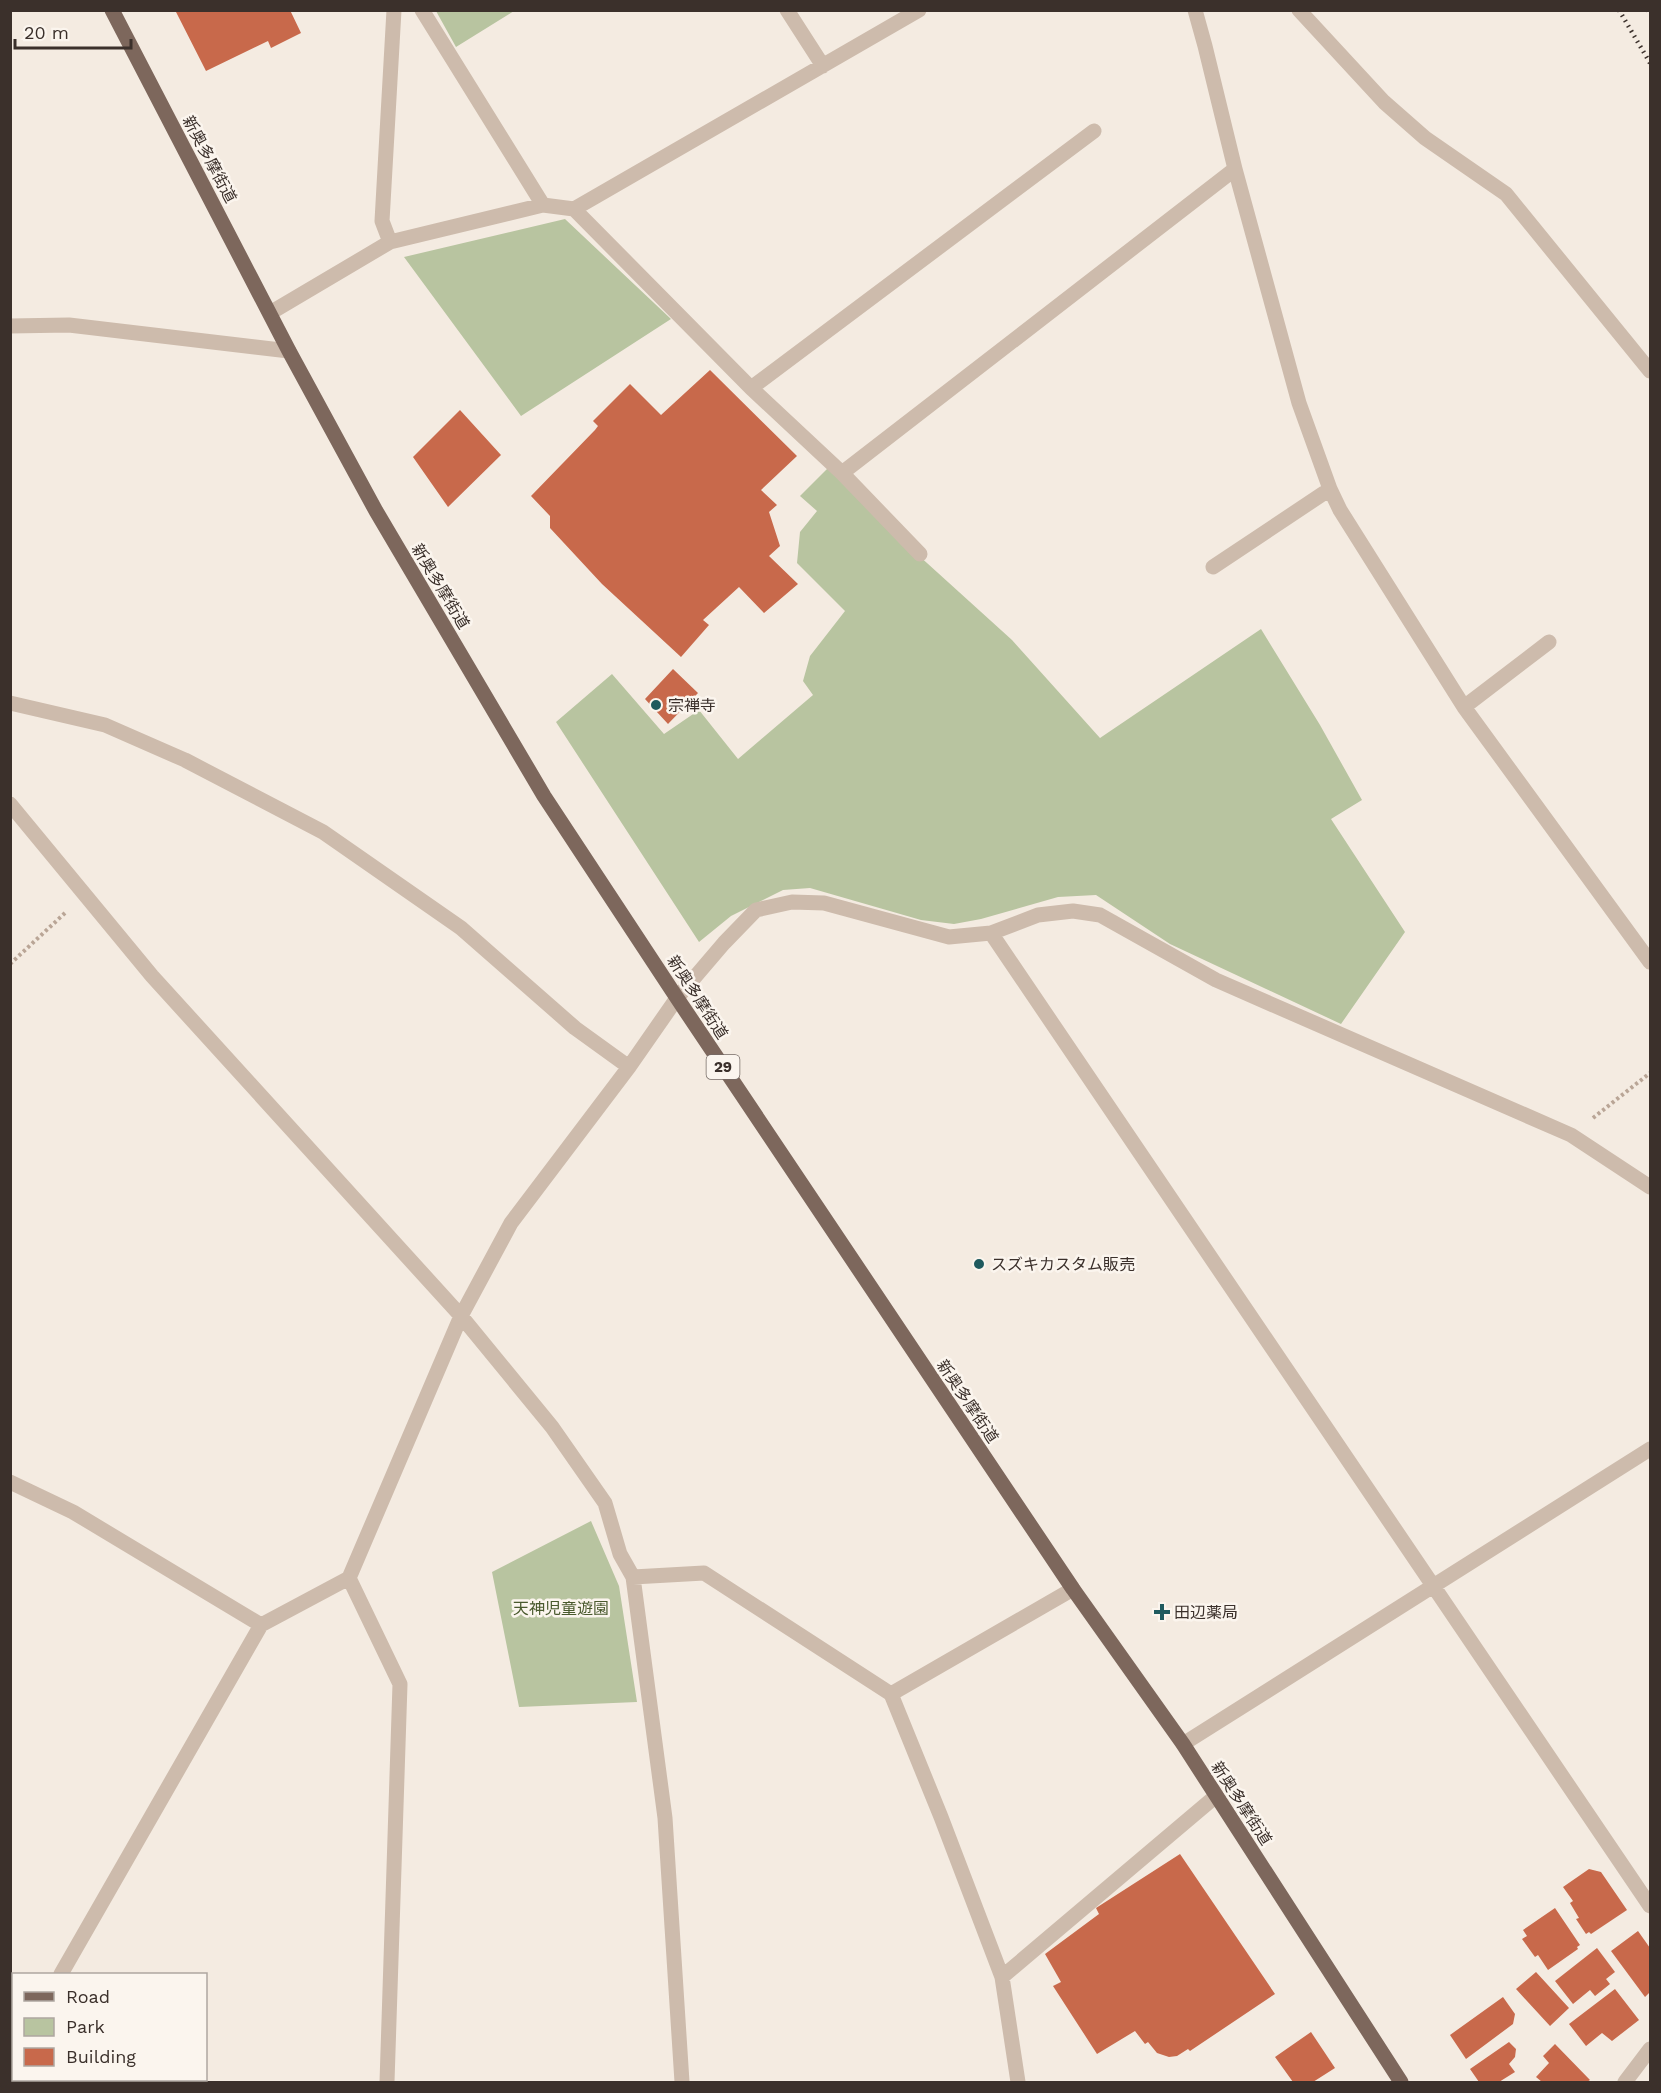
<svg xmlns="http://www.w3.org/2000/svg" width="1661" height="2093" font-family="'Work Sans','Noto Sans JP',sans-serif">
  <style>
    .green { fill: #b8c4a0 }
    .building { fill: #c8694b }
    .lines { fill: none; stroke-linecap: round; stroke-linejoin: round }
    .path { stroke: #b9a596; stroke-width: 4; stroke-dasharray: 3 3; stroke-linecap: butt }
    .minor { stroke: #cdbbac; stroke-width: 15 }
    .major { stroke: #7d675c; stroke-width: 15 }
    .rail { stroke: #3b302b; stroke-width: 4.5; stroke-dasharray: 1.5 4.5; stroke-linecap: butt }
    .poi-dot { fill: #1f5a5e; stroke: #fbf5ee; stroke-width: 2 }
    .labels { text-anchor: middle; stroke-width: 5; stroke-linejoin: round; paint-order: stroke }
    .shield { fill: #fbf5ee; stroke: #756b66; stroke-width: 1.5 }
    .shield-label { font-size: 15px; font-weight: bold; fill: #3b302b }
    .street-label { font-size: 16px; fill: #3b302b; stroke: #fbf5ee }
    .poi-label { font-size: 16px; fill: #3b302b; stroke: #fbf5ee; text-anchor: start }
    .park-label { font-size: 16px; fill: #4a5a2e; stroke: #fbf5ee }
  </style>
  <rect width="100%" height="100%" fill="#f4ebe1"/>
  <path class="green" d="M 436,11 L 514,11 L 456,47 Z
    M 565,219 L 671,319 L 521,416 L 404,257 Z
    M 829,467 L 906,544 L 1012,640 L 1100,738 L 1261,629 L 1320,725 L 1362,800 L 1331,819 L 1405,932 L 1341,1024 L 1170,944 L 1096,895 L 1058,897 L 981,919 L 954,924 L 921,920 L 810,888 L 783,890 L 731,916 L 699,942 L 556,722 L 612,674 L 664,734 L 699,710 L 738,759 L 813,695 L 803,681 L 810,656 L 845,611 L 797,563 L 800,532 L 817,511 L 800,496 Z
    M 591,1521 L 619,1586 L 637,1702 L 519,1707 L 492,1572 Z"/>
  <path class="building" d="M 175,10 L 290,10 L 301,33 L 271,48 L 268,41 L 206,71 Z
    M 710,370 L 797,456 L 761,490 L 777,505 L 769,512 L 780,546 L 769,556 L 798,584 L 764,613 L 739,587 L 703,620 L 709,625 L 681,657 L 602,584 L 550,528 L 550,516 L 531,496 L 595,430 L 598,426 L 593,421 L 630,384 L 661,415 Z
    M 460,410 L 501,455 L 448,507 L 413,457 Z
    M 673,669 L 698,693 L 668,724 L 645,699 Z
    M 1180,1854 L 1275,1994 L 1190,2051 L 1188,2049 L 1177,2056 L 1169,2057 L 1157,2053 L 1148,2042 L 1145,2044 L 1135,2031 L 1097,2054 L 1053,1986 L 1061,1982 L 1045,1954 L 1099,1914 L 1096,1908 Z
    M 1589,1869 L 1601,1872 L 1627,1910 L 1591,1934 L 1589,1932 L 1586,1934 L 1576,1919 L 1579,1918 L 1570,1903 L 1573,1901 L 1563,1887 Z
    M 1555,1908 L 1580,1945 L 1577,1947 L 1578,1949 L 1548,1970 L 1538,1955 L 1535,1957 L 1522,1939 L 1527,1936 L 1523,1930 Z
    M 1638,1931 L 1650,1948 L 1650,1992 L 1645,1997 L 1611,1951 Z
    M 1597,1948 L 1615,1972 L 1606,1979 L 1610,1984 L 1595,1996 L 1590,1990 L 1573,2004 L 1555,1981 Z
    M 1536,1972 L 1569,2008 L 1550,2026 L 1516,1989 Z
    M 1615,1989 L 1639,2020 L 1612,2041 L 1602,2033 L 1586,2046 L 1569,2024 Z
    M 1503,1997 L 1515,2014 L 1513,2024 L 1466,2059 L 1450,2035 Z
    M 1311,2032 L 1335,2068 L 1313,2082 L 1293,2082 L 1275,2057 Z
    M 1509,2042 L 1516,2049 L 1515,2057 L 1509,2064 L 1515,2072 L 1499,2082 L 1479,2082 L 1470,2069 Z
    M 1555,2044 L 1590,2080 L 1587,2082 L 1542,2082 L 1536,2077 L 1549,2063 L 1543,2056 Z"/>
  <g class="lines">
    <path class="path" d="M 10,964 L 65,913
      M 1593,1118 L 1650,1073"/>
    <path class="minor" d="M 422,10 L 543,205
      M 787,10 L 823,66
      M 1195,10 L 1205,46 L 1235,169 L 1299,403 L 1330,489 L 1340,510 L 1464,707 L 1650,962
      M 1299,10 L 1384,102 L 1425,138 L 1506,194 L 1650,371
      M 574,209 L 751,388 L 842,473 L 920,554
      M 390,242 L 382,221 L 394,10
      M 270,313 L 390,242 L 543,205 L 574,209 L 919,10
      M 10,326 L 69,325 L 289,351
      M 751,388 L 1094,131
      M 842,473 L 1235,169
      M 1213,567 L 1330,489
      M 10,703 L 105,725 L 185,760 L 323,832 L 461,928 L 575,1028 L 629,1067
      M 1464,707 L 1549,642
      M 10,804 L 152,976 L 461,1316 L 552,1427 L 605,1503 L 620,1554 L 633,1577 L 665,1818 L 682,2082
      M 991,933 L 1650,1906
      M 10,1482 L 73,1512 L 261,1625
      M 633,1577 L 704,1573 L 891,1694 L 941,1817 L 1002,1977 L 1018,2082
      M 349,1578 L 400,1684 L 387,2082
      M 891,1694 L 1073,1589
      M 1183,1744 L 1650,1449
      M 61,1974 L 261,1625 L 349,1578 L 461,1316 L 511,1223 L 629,1067 L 677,998 L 724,943 L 756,910 L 792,902 L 824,903 L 949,937 L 991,933 L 1038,915 L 1073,911 L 1100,915 L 1216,980 L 1571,1135 L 1650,1187
      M 1002,1977 L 1216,1796
      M 10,2063 L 14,2058
      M 1625,2082 L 1650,2049"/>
    <path class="major" d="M 112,10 L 289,351 L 376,511 L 544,796 L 677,998 L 1073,1589 L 1183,1744 L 1401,2082"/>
    <path class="rail" d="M 1619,10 L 1650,63
      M 1648,10 L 1650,14"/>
  </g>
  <g class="poi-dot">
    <circle cx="656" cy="705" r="6"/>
    <circle cx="979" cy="1264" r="6"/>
    <path d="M1159 1603h6v6h6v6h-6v6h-6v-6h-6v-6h6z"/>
  </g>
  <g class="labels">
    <rect class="shield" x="706.5" y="1055" width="33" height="24" rx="4.5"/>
    <g class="shield-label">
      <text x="723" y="1072">29</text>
    </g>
    <g class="street-label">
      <text transform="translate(210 159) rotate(62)" y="6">新奥多摩街道</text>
      <text transform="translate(441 586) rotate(59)" y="6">新奥多摩街道</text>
      <text transform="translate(698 997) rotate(57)" y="6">新奥多摩街道</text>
      <text transform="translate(968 1401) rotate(56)" y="6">新奥多摩街道</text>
      <text transform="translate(1242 1803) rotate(57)" y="6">新奥多摩街道</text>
    </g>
    <g class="poi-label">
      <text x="668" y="711">宗禅寺</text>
      <text x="991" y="1270">スズキカスタム販売</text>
      <text x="1174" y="1618">田辺薬局</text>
    </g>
    <g class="park-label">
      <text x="561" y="1614">天神児童遊園</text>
    </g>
  </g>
  <rect width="1661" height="2093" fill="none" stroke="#3b302b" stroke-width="24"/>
  <rect x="12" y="1973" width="195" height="108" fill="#fbf5ee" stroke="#aea6a0" stroke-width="1.5"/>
  <rect x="24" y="1992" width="30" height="9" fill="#7d675c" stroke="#aea6a0" stroke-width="1.5"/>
  <text x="66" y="2003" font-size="18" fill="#3b302b">Road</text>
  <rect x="24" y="2018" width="30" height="18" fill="#b8c4a0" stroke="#aea6a0" stroke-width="1.5"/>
  <text x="66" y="2033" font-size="18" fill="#3b302b">Park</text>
  <rect x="24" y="2048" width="30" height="18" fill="#c8694b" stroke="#aea6a0" stroke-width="1.5"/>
  <text x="66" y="2063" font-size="18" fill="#3b302b">Building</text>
  <path d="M15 39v9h116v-9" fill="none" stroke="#3b302b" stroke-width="3"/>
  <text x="24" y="39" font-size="18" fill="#3b302b" stroke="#fbf5ee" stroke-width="4.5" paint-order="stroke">20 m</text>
</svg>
